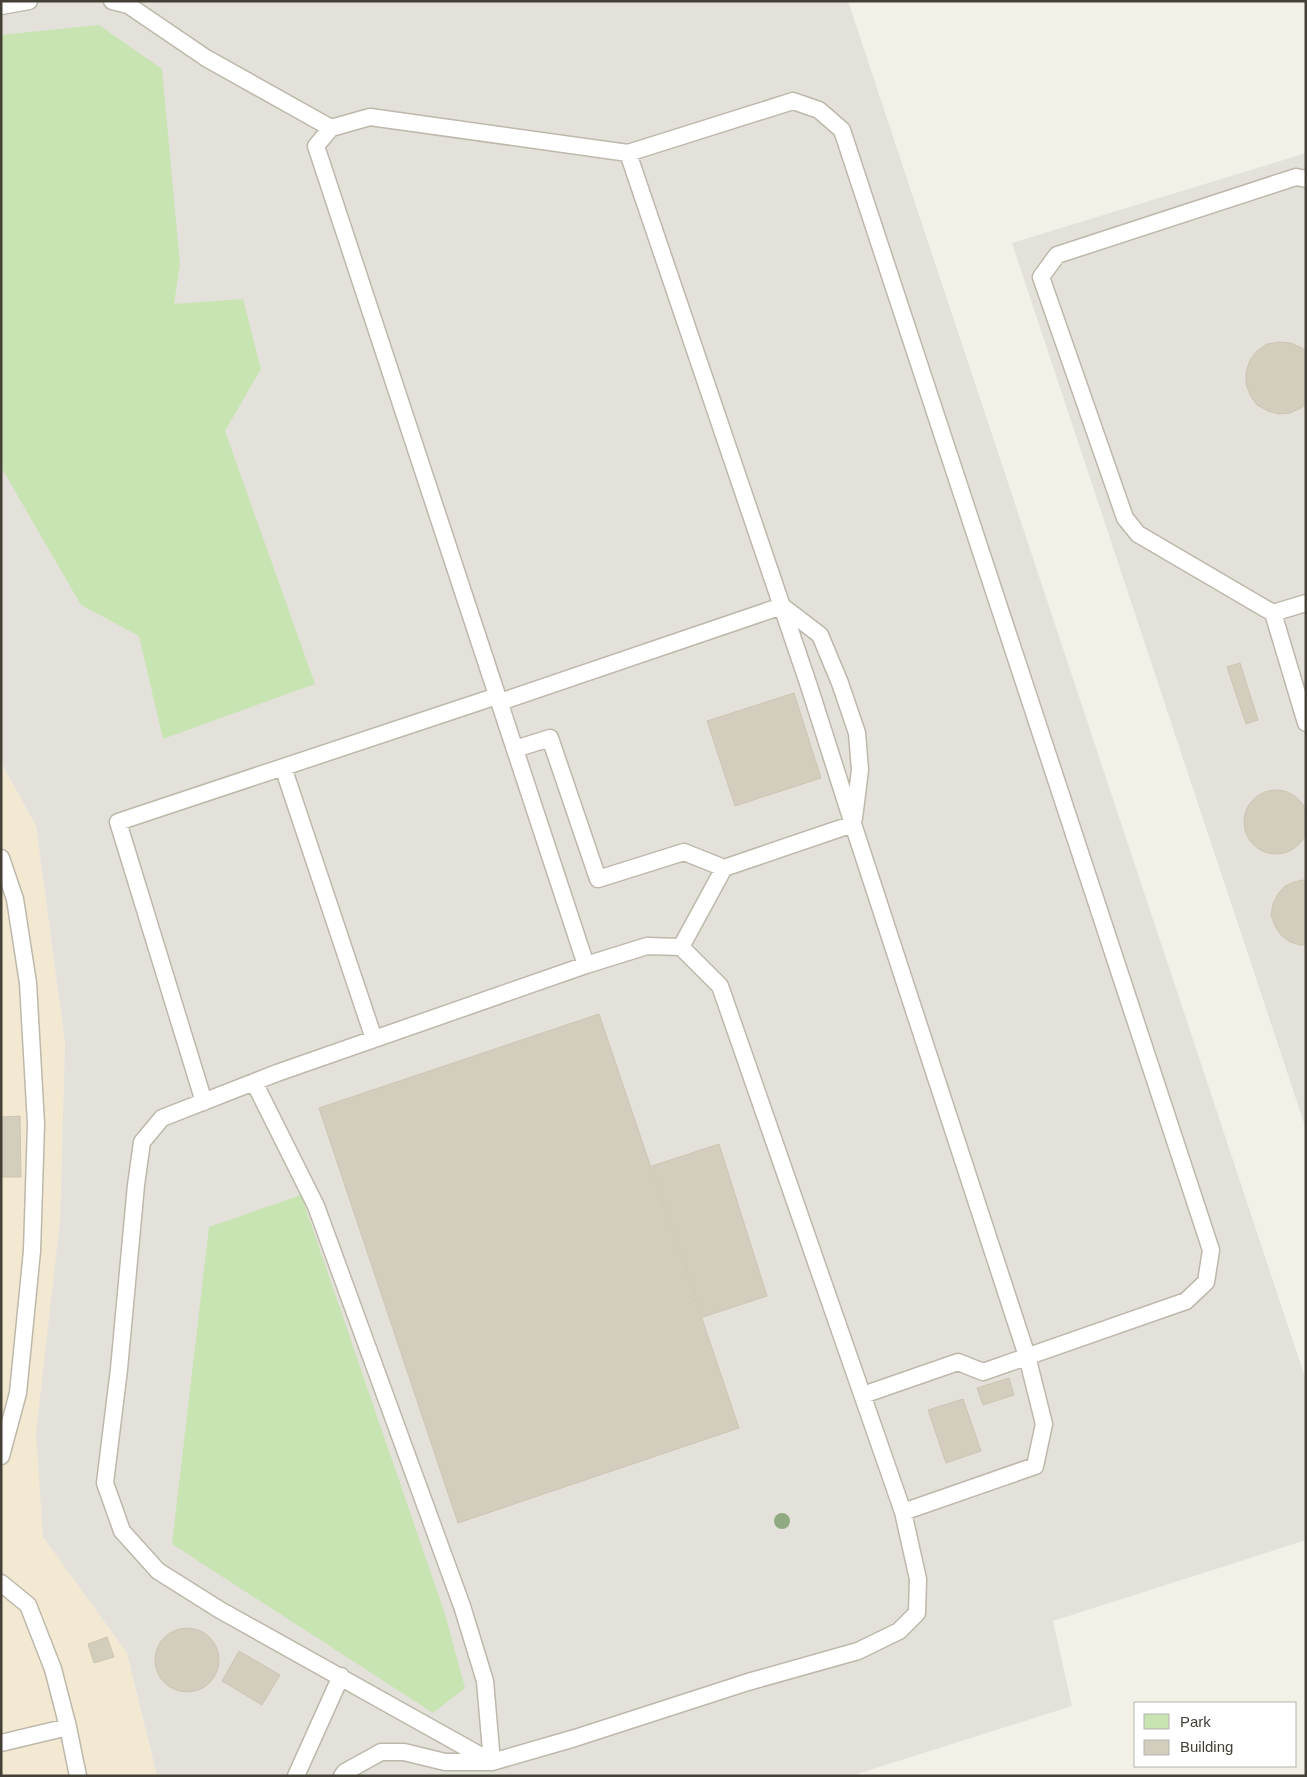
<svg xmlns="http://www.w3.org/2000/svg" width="1307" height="1777" font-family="Arial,sans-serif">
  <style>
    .commercial { fill: #f3e9d3 }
    .industrial { fill: #e4e1db }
    .green { fill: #c8e4b2 }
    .building { fill: #d3cdbd; stroke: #cdc5b1 }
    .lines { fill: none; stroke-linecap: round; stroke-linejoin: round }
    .service-casing { stroke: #bdb8aa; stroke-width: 19 }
    .service { stroke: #fff; stroke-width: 16 }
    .tree { fill: #90ab81 }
  </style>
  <rect width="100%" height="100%" fill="#f2f0e7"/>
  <path class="commercial" d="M 1,762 L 36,826 L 65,1043 L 60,1221 L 43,1537 L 127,1653 L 157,1776 L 1,1776 Z"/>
  <path class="industrial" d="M 1,1 L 848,1 L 1306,1380 L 1306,1540 L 1053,1621 L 1072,1706 L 851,1776 L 157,1776 L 127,1653 L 43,1537 L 36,1433 L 60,1221 L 65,1043 L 36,826 L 1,762 Z
    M 1306,153 L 1306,1129 L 1012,243 Z"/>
  <path class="green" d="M 99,25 L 162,69 L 180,264 L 174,304 L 243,299 L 261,369 L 225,431 L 315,684 L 163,739 L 139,636 L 81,605 L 1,467 L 1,35 Z
    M 301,1195 L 445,1614 L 465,1688 L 433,1713 L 172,1544 L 209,1227 Z"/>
  <path class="building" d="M 1279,342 L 1291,343 L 1302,348 L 1306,352 L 1306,404 L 1301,408 L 1290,413 L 1279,414 L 1268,411 L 1257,405 L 1250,395 L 1246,384 L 1246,372 L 1250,360 L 1257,351 L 1267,344 Z
    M 1240,663 L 1258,720 L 1246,724 L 1227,667 Z
    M 794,693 L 821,778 L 735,806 L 707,721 Z
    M1244 822a32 32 0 1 1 64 0a32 32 0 1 1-64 0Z
    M 1303,880 L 1306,880 L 1306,945 L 1300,945 L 1290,942 L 1281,935 L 1275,926 L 1271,915 L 1273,904 L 1278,894 L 1285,886 L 1294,882 Z
    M 599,1014 L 739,1428 L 458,1523 L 319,1108 Z
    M 20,1116 L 21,1177 L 1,1177 L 1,1117 Z
    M 719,1144 L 767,1296 L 703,1317 L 652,1166 Z
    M 1009,1378 L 1014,1395 L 983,1405 L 977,1388 Z
    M 963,1399 L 981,1451 L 946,1463 L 928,1410 Z
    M155 1660a32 32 0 1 1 64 0a32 32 0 1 1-64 0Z
    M 107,1637 L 114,1657 L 94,1663 L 88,1644 Z
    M 239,1651 L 280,1675 L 262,1705 L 222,1681 Z"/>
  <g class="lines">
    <defs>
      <path id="service" d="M 112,1 L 128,5 L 206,58 L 331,128
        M 1,6 L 29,1
        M 628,153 L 809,686 L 853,824 L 1027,1356 L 1044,1424 L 1035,1466 L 903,1512
        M 1306,179 L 1296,177 L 1057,255 L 1041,277 L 1125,518 L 1138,534 L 1273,613 L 1306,723
        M 782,606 L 820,635 L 840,683 L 857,733 L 860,770 L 854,818
        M 1273,613 L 1306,603
        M 500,702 L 782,606
        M 515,749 L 550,738 L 598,879 L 684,852 L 724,868
        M 283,767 L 374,1039
        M 1,858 L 15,899 L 28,983 L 36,1124 L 32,1251 L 18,1393 L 1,1456
        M 681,947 L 724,868 L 853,824
        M 586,965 L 316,146 L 331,128 L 370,117 L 628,153 L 793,101 L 819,110 L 842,130 L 1211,1250 L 1206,1282 L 1186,1301 L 983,1372 L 958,1362 L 863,1395
        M 254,1082 L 316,1206 L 462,1606 L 485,1681 L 492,1762
        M 204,1102 L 118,822 L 497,696
        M 1,1583 L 28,1605 L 53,1669 L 68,1727 L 78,1776
        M 1,1743 L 68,1727
        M 296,1776 L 341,1676
        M 342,1776 L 345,1772 L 381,1752 L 404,1752 L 445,1762 L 492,1762 L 575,1738 L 748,1682 L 858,1651 L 899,1631 L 917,1613 L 918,1579 L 903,1512 L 720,986 L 681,947 L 647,946 L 586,965 L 277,1073 L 162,1118 L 142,1142 L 136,1185 L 119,1369 L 105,1483 L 122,1531 L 158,1571 L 220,1610 L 492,1762"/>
    </defs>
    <use href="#service" class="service-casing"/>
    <use href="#service" class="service"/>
  </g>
  <circle class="tree" cx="782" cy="1521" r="8"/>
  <rect width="1307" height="1777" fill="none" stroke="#444036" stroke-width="5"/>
  <rect x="1134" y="1702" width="162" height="65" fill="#ffffff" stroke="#b4b3af"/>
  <rect x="1144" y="1714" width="25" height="15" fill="#c8e4b2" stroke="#b4b3af"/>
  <text x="1180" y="1727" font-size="15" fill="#444036">Park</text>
  <rect x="1144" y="1740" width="25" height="15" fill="#d3cdbd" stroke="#b4b3af"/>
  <text x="1180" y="1752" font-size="15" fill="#444036">Building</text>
</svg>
